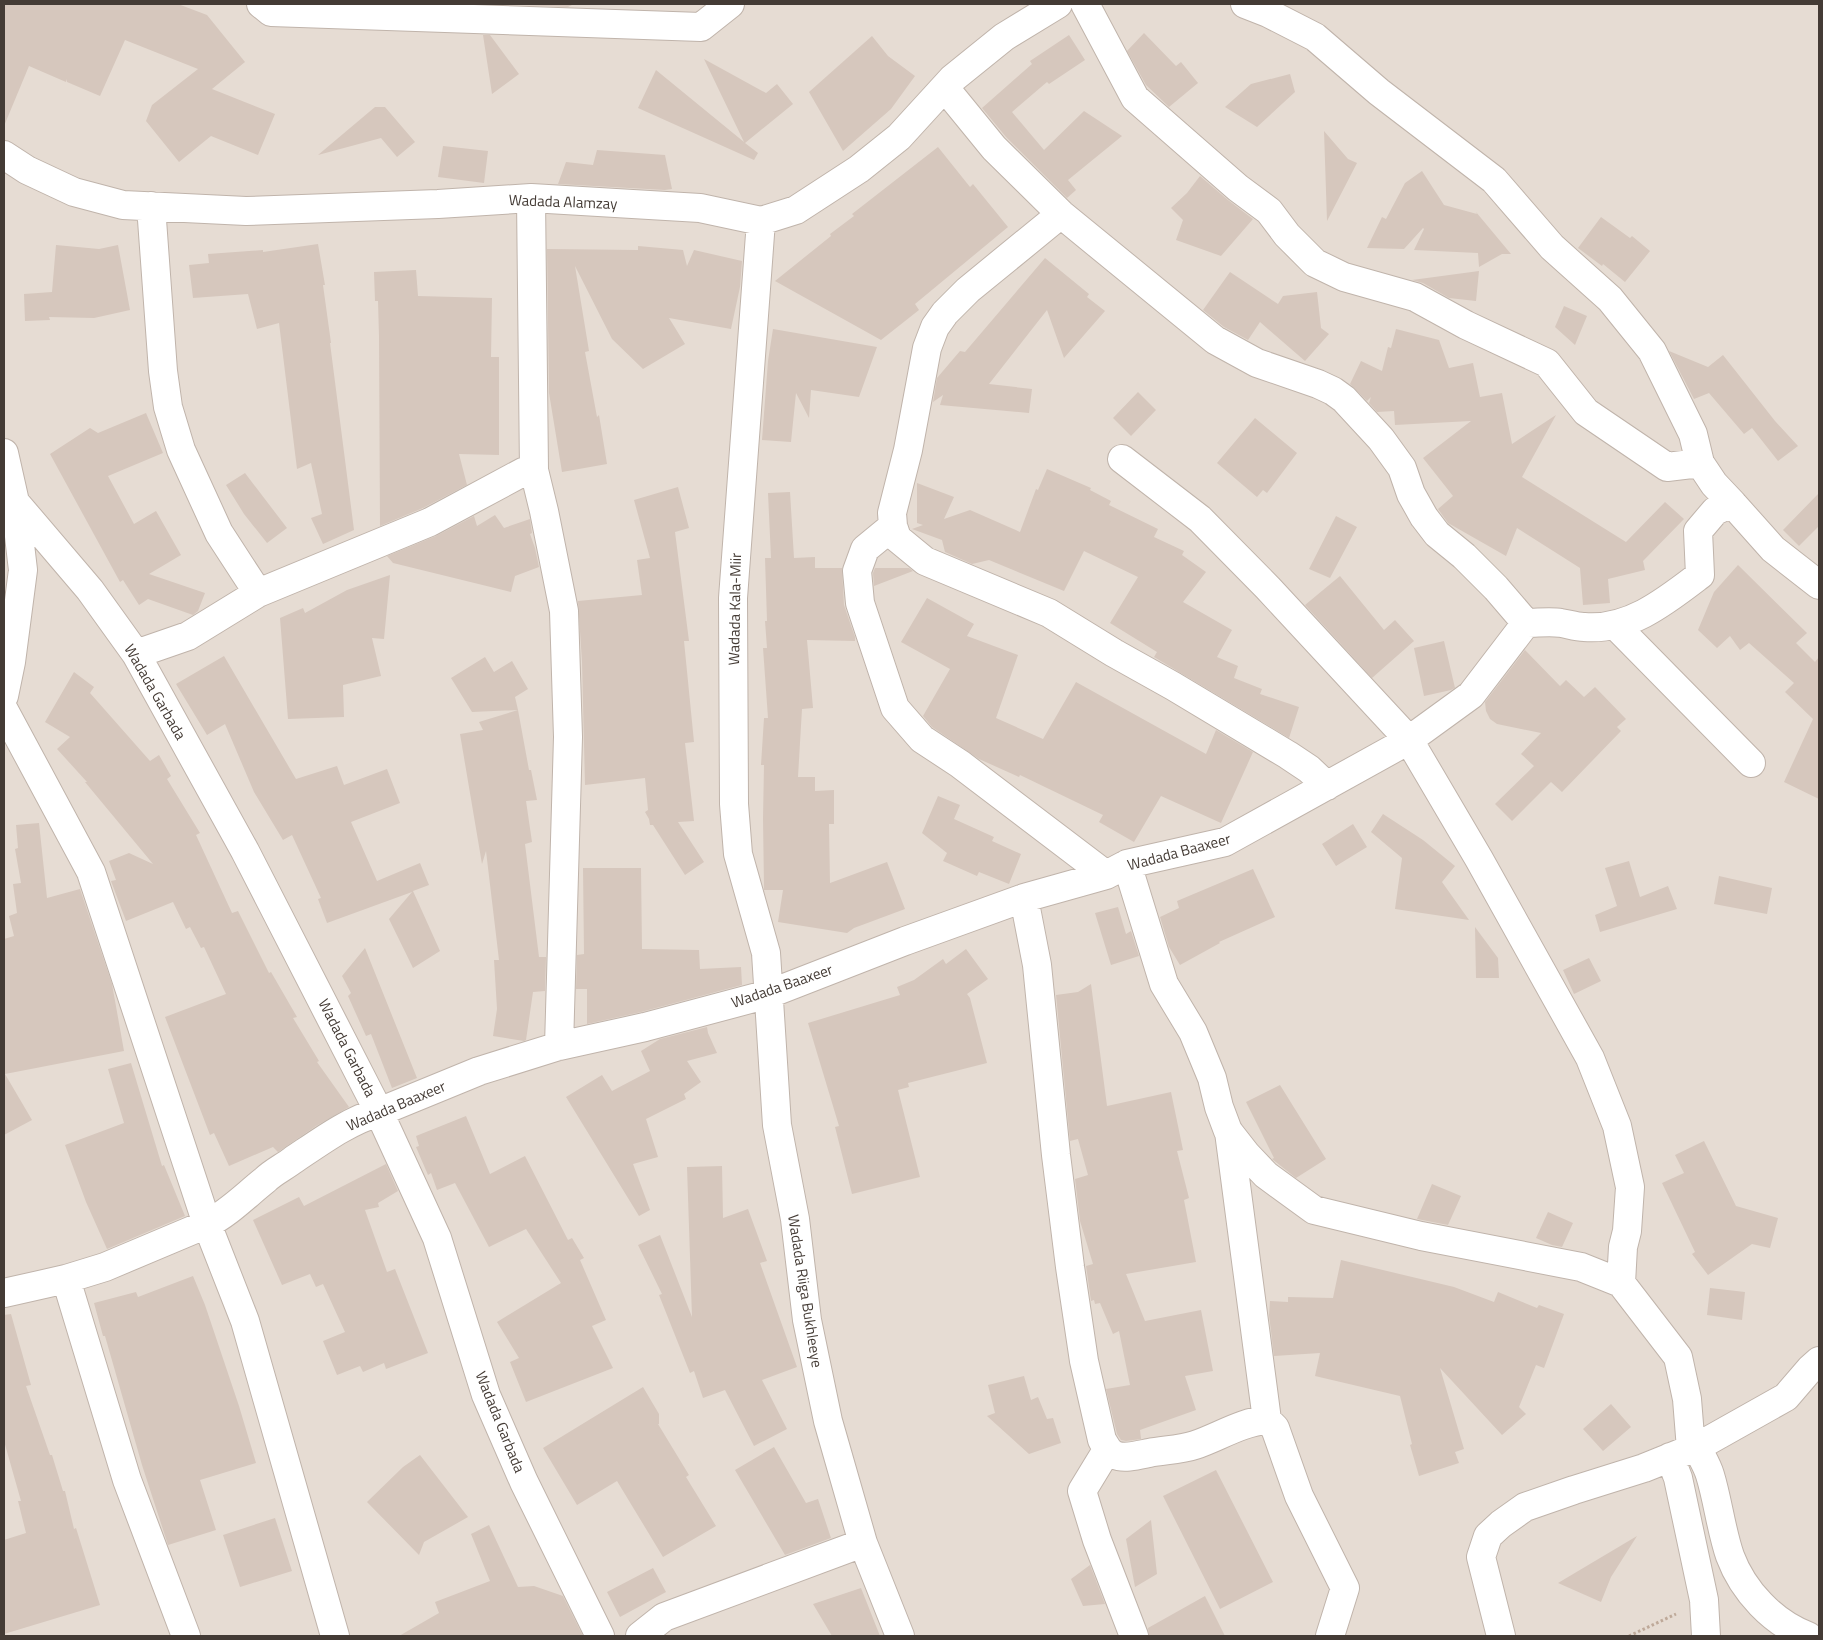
<svg xmlns="http://www.w3.org/2000/svg" width="1823" height="1640" font-family="'Titillium Web',sans-serif">
  <style>
    .residential { fill: #e6dcd3 }
    .building { fill: #d6c7bd }
    .lines { fill: none; stroke-linecap: round; stroke-linejoin: round }
    .street-casing { stroke: #c0b4ab; stroke-width: 30 }
    .path { stroke: #bea999; stroke-width: 3; stroke-dasharray: 2.5 2.5; stroke-linecap: butt }
    .street { stroke: #fff; stroke-width: 28 }
    .labels { text-anchor: middle; stroke-width: 4.5; stroke-linejoin: round; paint-order: stroke }
    .street-label { font-size: 15px; fill: #443b35; stroke: #fff }
  </style>
  <rect width="100%" height="100%" fill="#f2ebe5"/>
  <path class="residential" d="M 4,4 L 1819,4 L 1819,1636 L 4,1636 Z"/>
  <path class="building" d="M 4,4 L 178,4 L 207,15 L 245,62 L 212,89 L 275,114 L 258,155 L 211,136 L 179,162 L 146,121 L 152,105 L 198,69 L 125,40 L 100,96 L 67,82 L 67,79 L 66,82 L 29,66 L 4,126 Z
    M 493,4 L 574,4 L 568,7 Z
    M 1144,33 L 1176,66 L 1181,62 L 1198,83 L 1169,107 L 1146,85 L 1127,51 Z
    M 483,35 L 490,35 L 519,74 L 492,94 Z
    M 1069,35 L 1085,60 L 1049,84 L 1047,82 L 1012,112 L 1044,150 L 1084,111 L 1122,136 L 1068,180 L 1076,190 L 1067,198 L 1006,137 L 982,108 L 1032,64 L 1030,61 Z
    M 872,36 L 888,56 L 915,76 L 891,109 L 843,151 L 809,92 Z
    M 704,59 L 766,93 L 777,84 L 793,104 L 745,143 L 758,153 L 754,160 L 638,108 L 656,70 L 744,142 Z
    M 1290,74 L 1295,92 L 1257,127 L 1225,107 L 1251,84 Z
    M 375,107 L 385,107 L 415,142 L 397,157 L 381,138 L 318,155 Z
    M 1324,131 L 1348,159 L 1357,163 L 1327,221 Z
    M 443,146 L 488,151 L 484,183 L 438,177 Z
    M 938,147 L 970,187 L 973,184 L 1008,227 L 915,304 L 919,310 L 881,340 L 775,281 L 831,236 L 830,234 L 854,216 L 852,214 Z
    M 597,150 L 665,155 L 672,189 L 665,190 L 558,184 L 566,162 L 593,165 Z
    M 1422,171 L 1444,205 L 1477,214 L 1476,212 L 1511,254 L 1502,254 L 1479,267 L 1478,253 L 1414,250 L 1424,229 L 1423,228 L 1404,249 L 1367,248 L 1382,217 L 1386,219 L 1405,183 Z
    M 1200,176 L 1228,200 L 1253,219 L 1221,256 L 1176,240 L 1183,220 L 1171,208 L 1187,193 Z
    M 1601,217 L 1630,238 L 1632,236 L 1650,251 L 1625,282 L 1603,264 L 1602,266 L 1578,248 Z
    M 318,244 L 325,285 L 323,285 L 331,343 L 330,343 L 354,530 L 323,544 L 311,518 L 322,514 L 311,463 L 297,469 L 279,323 L 257,329 L 248,294 L 193,298 L 189,265 L 209,263 L 208,254 L 263,250 L 263,252 Z
    M 56,245 L 99,249 L 118,245 L 130,310 L 94,318 L 49,317 L 50,320 L 25,321 L 24,294 L 52,292 Z
    M 638,246 L 683,250 L 687,266 L 694,250 L 742,261 L 740,287 L 731,329 L 669,318 L 685,344 L 643,369 L 612,339 L 575,266 L 589,351 L 585,352 L 597,417 L 599,415 L 607,464 L 562,472 L 549,393 L 547,249 L 638,250 Z
    M 1045,258 L 1089,294 L 1087,297 L 1105,311 L 1064,358 L 1047,310 L 989,384 L 1032,389 L 1029,413 L 940,405 L 943,395 L 933,402 L 937,378 L 960,351 L 965,352 Z
    M 416,270 L 418,296 L 492,298 L 491,357 L 499,357 L 499,455 L 459,454 L 467,485 L 423,508 L 380,526 L 379,336 L 378,301 L 375,301 L 374,272 Z
    M 1479,271 L 1476,301 L 1449,298 L 1423,283 L 1412,280 Z
    M 1230,272 L 1278,304 L 1283,296 L 1317,292 L 1321,328 L 1329,334 L 1305,361 L 1260,322 L 1248,340 L 1224,327 L 1203,310 Z
    M 1564,306 L 1587,316 L 1575,345 L 1555,327 Z
    M 773,329 L 877,347 L 859,397 L 811,390 L 809,418 L 796,393 L 791,442 L 762,440 L 768,361 Z
    M 1396,329 L 1439,340 L 1449,368 L 1473,363 L 1480,397 L 1502,393 L 1512,444 L 1556,415 L 1522,477 L 1626,542 L 1665,502 L 1684,519 L 1643,561 L 1645,570 L 1608,579 L 1610,603 L 1583,605 L 1580,568 L 1517,528 L 1506,556 L 1448,523 L 1438,509 L 1453,496 L 1423,458 L 1471,421 L 1395,425 L 1394,411 L 1377,412 L 1369,403 L 1371,397 L 1367,401 L 1350,384 L 1361,361 L 1382,371 L 1388,347 L 1391,348 Z
    M 1669,351 L 1708,367 L 1723,355 L 1775,421 L 1798,446 L 1778,461 L 1752,428 L 1744,434 L 1709,393 L 1694,399 Z
    M 1138,392 L 1156,410 L 1131,436 L 1113,418 Z
    M 146,413 L 163,453 L 108,476 L 134,524 L 156,511 L 181,555 L 149,574 L 205,593 L 198,611 L 193,615 L 148,599 L 139,605 L 123,580 L 120,582 L 50,454 L 90,428 L 98,433 Z
    M 1255,418 L 1297,453 L 1267,493 L 1263,490 L 1257,497 L 1217,463 Z
    M 1047,469 L 1091,488 L 1090,490 L 1111,501 L 1109,505 L 1158,529 L 1154,537 L 1184,551 L 1182,555 L 1206,572 L 1183,602 L 1232,630 L 1217,657 L 1238,666 L 1234,678 L 1262,689 L 1260,694 L 1299,707 L 1289,738 L 1154,657 L 1157,652 L 1110,623 L 1138,577 L 1084,551 L 1064,591 L 989,560 L 972,564 L 945,552 L 942,540 L 912,529 L 923,525 L 917,523 L 917,483 L 954,497 L 944,519 L 970,510 L 1020,532 L 1036,489 L 1038,490 Z
    M 245,473 L 287,528 L 267,543 L 244,514 L 226,485 Z
    M 678,487 L 689,528 L 675,532 L 689,641 L 684,641 L 694,742 L 685,743 L 694,821 L 678,822 L 704,862 L 685,875 L 653,825 L 650,825 L 649,819 L 645,812 L 648,810 L 645,778 L 585,785 L 582,662 L 578,601 L 642,595 L 637,560 L 650,558 L 634,500 Z
    M 790,492 L 794,558 L 815,557 L 815,568 L 842,568 L 844,605 L 855,637 L 855,641 L 807,640 L 813,708 L 802,709 L 798,777 L 815,777 L 815,791 L 834,790 L 834,824 L 829,824 L 830,883 L 887,862 L 905,909 L 854,928 L 847,933 L 778,922 L 783,890 L 764,890 L 764,887 L 763,819 L 764,765 L 761,765 L 764,718 L 768,718 L 763,648 L 767,648 L 765,621 L 767,621 L 765,558 L 771,558 L 768,493 Z
    M 1819,493 L 1819,526 L 1799,546 L 1783,530 Z
    M 495,515 L 504,528 L 530,519 L 532,533 L 530,534 L 535,548 L 539,567 L 515,576 L 511,592 L 393,563 L 387,556 L 436,536 L 474,516 L 477,526 Z
    M 1336,516 L 1357,527 L 1330,578 L 1309,569 Z
    M 1738,565 L 1807,633 L 1796,643 L 1815,662 L 1819,657 L 1819,799 L 1784,782 L 1813,719 L 1785,692 L 1794,683 L 1749,643 L 1740,650 L 1730,636 L 1717,648 L 1698,630 L 1714,592 Z
    M 875,568 L 909,568 L 913,571 L 874,586 L 873,573 Z
    M 390,575 L 384,639 L 372,638 L 381,676 L 343,685 L 344,717 L 288,719 L 280,618 L 303,608 L 305,613 L 347,590 Z
    M 1340,576 L 1384,630 L 1395,620 L 1414,641 L 1372,678 L 1305,605 Z
    M 927,598 L 974,624 L 967,636 L 1018,655 L 996,718 L 1043,739 L 1076,682 L 1206,754 L 1216,730 L 1253,752 L 1221,823 L 1161,796 L 1134,842 L 1099,822 L 1103,815 L 1020,775 L 1019,777 L 979,759 L 932,727 L 923,716 L 950,669 L 901,642 Z
    M 1444,641 L 1455,688 L 1451,690 L 1424,696 L 1414,648 Z
    M 1525,650 L 1560,686 L 1566,680 L 1584,697 L 1595,687 L 1626,719 L 1617,727 L 1621,731 L 1562,792 L 1551,782 L 1512,821 L 1495,804 L 1534,766 L 1521,754 L 1541,733 L 1497,724 L 1490,719 L 1486,711 L 1485,702 Z
    M 224,656 L 296,779 L 337,766 L 344,785 L 387,769 L 400,803 L 351,822 L 377,881 L 420,863 L 429,885 L 413,891 L 440,951 L 413,968 L 389,919 L 412,892 L 327,923 L 318,899 L 321,898 L 292,835 L 283,840 L 254,792 L 225,724 L 207,735 L 176,684 Z
    M 485,657 L 494,672 L 512,661 L 528,689 L 515,697 L 518,710 L 472,712 L 451,678 Z
    M 74,672 L 94,687 L 90,693 L 150,761 L 159,755 L 171,776 L 167,779 L 200,833 L 196,835 L 232,913 L 238,911 L 269,973 L 271,972 L 297,1017 L 293,1018 L 319,1061 L 317,1062 L 349,1107 L 316,1126 L 278,1152 L 273,1147 L 229,1166 L 214,1133 L 210,1135 L 165,1017 L 226,994 L 204,947 L 201,948 L 190,927 L 186,929 L 173,902 L 126,921 L 111,881 L 116,880 L 109,861 L 129,853 L 153,864 L 85,782 L 87,782 L 57,749 L 70,737 L 45,722 Z
    M 518,710 L 529,770 L 531,770 L 537,800 L 526,801 L 532,842 L 525,844 L 539,957 L 546,957 L 545,991 L 533,992 L 526,1040 L 524,1041 L 493,1036 L 497,1009 L 494,960 L 499,960 L 486,851 L 482,864 L 460,734 L 483,730 L 479,722 Z
    M 938,796 L 960,805 L 954,819 L 994,837 L 992,841 L 1021,854 L 1009,884 L 979,872 L 977,876 L 943,861 L 947,853 L 922,833 Z
    M 1383,814 L 1423,840 L 1455,866 L 1442,882 L 1469,920 L 1395,909 L 1402,858 L 1371,832 Z
    M 39,823 L 47,898 L 80,889 L 112,984 L 124,1051 L 5,1074 L 32,1120 L 4,1135 L 4,939 L 14,936 L 9,916 L 17,913 L 13,884 L 21,883 L 15,849 L 18,848 L 16,825 Z
    M 1353,824 L 1367,847 L 1336,866 L 1322,844 Z
    M 1629,861 L 1640,897 L 1668,886 L 1677,909 L 1600,932 L 1595,915 L 1617,906 L 1605,868 Z
    M 583,868 L 641,868 L 642,949 L 699,950 L 700,969 L 741,967 L 742,985 L 641,1012 L 587,1024 L 587,989 L 576,989 L 577,955 L 584,954 Z
    M 1253,869 L 1275,917 L 1219,942 L 1220,943 L 1180,965 L 1169,947 L 1160,917 L 1179,908 L 1177,901 Z
    M 1719,876 L 1772,888 L 1767,914 L 1714,904 Z
    M 1118,907 L 1126,934 L 1131,931 L 1139,956 L 1111,965 L 1095,913 Z
    M 1475,927 L 1498,958 L 1499,978 L 1476,978 Z
    M 365,948 L 417,1078 L 392,1088 L 371,1034 L 366,1036 L 348,996 L 351,993 L 342,976 Z
    M 966,949 L 988,979 L 967,994 L 970,998 L 987,1063 L 908,1083 L 909,1087 L 898,1090 L 920,1177 L 852,1194 L 835,1127 L 839,1126 L 808,1023 L 900,995 L 897,987 L 914,980 L 943,959 L 946,964 Z
    M 1589,958 L 1601,981 L 1574,994 L 1563,970 Z
    M 1091,984 L 1107,1106 L 1171,1092 L 1183,1150 L 1177,1151 L 1189,1198 L 1184,1200 L 1196,1262 L 1126,1274 L 1145,1321 L 1201,1310 L 1213,1371 L 1185,1376 L 1196,1410 L 1140,1430 L 1141,1439 L 1126,1441 L 1121,1440 L 1117,1434 L 1106,1389 L 1130,1385 L 1119,1331 L 1113,1334 L 1100,1303 L 1095,1304 L 1094,1300 L 1091,1301 L 1086,1266 L 1093,1264 L 1080,1221 L 1075,1179 L 1088,1175 L 1078,1139 L 1070,1141 L 1056,995 L 1078,992 Z
    M 707,1027 L 708,1033 L 717,1053 L 687,1061 L 701,1082 L 684,1094 L 686,1099 L 646,1119 L 658,1157 L 633,1164 L 650,1210 L 639,1216 L 566,1097 L 602,1075 L 612,1091 L 650,1071 L 641,1051 L 660,1039 Z
    M 131,1063 L 162,1166 L 164,1165 L 185,1216 L 107,1249 L 86,1202 L 65,1145 L 124,1123 L 108,1069 Z
    M 1280,1085 L 1326,1159 L 1296,1178 L 1272,1159 L 1274,1158 L 1246,1102 Z
    M 466,1116 L 490,1174 L 525,1156 L 568,1240 L 572,1238 L 584,1258 L 580,1260 L 606,1320 L 592,1326 L 613,1368 L 526,1402 L 510,1362 L 519,1358 L 497,1322 L 561,1283 L 526,1229 L 489,1247 L 455,1183 L 437,1190 L 431,1173 L 428,1175 L 416,1147 L 419,1146 L 416,1136 Z
    M 1704,1141 L 1736,1206 L 1778,1218 L 1770,1248 L 1752,1244 L 1708,1275 L 1692,1254 L 1695,1252 L 1662,1183 L 1684,1173 L 1675,1155 Z
    M 386,1164 L 398,1191 L 378,1203 L 379,1207 L 365,1210 L 387,1272 L 395,1269 L 428,1353 L 386,1369 L 384,1363 L 363,1372 L 360,1366 L 337,1375 L 323,1341 L 345,1332 L 323,1284 L 316,1287 L 310,1274 L 282,1285 L 253,1220 L 299,1197 L 304,1206 Z
    M 722,1166 L 723,1218 L 748,1209 L 767,1261 L 760,1263 L 797,1367 L 762,1380 L 787,1429 L 754,1446 L 725,1390 L 703,1398 L 694,1371 L 690,1373 L 659,1295 L 662,1294 L 638,1245 L 660,1235 L 692,1317 L 687,1167 Z
    M 1432,1184 L 1461,1196 L 1448,1225 L 1417,1219 Z
    M 1548,1212 L 1573,1223 L 1562,1247 L 1552,1245 L 1536,1238 Z
    M 1341,1260 L 1454,1287 L 1494,1302 L 1498,1292 L 1537,1308 L 1539,1305 L 1564,1314 L 1544,1368 L 1536,1365 L 1519,1407 L 1526,1414 L 1502,1435 L 1440,1368 L 1464,1449 L 1455,1452 L 1459,1463 L 1419,1476 L 1410,1445 L 1412,1444 L 1400,1396 L 1315,1376 L 1320,1353 L 1274,1356 L 1269,1315 L 1270,1301 L 1288,1302 L 1288,1297 L 1333,1298 Z
    M 193,1276 L 205,1305 L 239,1406 L 256,1463 L 200,1480 L 216,1530 L 168,1545 L 142,1465 L 105,1336 L 103,1336 L 94,1303 L 136,1292 L 138,1297 Z
    M 1710,1288 L 1745,1292 L 1742,1320 L 1707,1315 Z
    M 11,1314 L 31,1385 L 26,1386 L 50,1455 L 52,1455 L 63,1491 L 65,1491 L 74,1529 L 76,1528 L 100,1605 L 4,1634 L 4,1540 L 26,1533 L 18,1501 L 21,1501 L 4,1441 L 4,1315 Z
    M 1024,1376 L 1031,1400 L 1038,1397 L 1047,1419 L 1053,1418 L 1061,1443 L 1029,1454 L 987,1416 L 995,1413 L 988,1385 Z
    M 643,1387 L 659,1414 L 659,1424 L 658,1424 L 689,1475 L 686,1477 L 716,1526 L 663,1557 L 617,1481 L 577,1505 L 543,1448 Z
    M 1611,1404 L 1631,1427 L 1603,1451 L 1583,1429 Z
    M 774,1447 L 806,1503 L 818,1499 L 831,1538 L 785,1555 L 735,1470 Z
    M 420,1455 L 468,1517 L 424,1542 L 419,1555 L 367,1502 L 403,1467 Z
    M 1216,1470 L 1273,1582 L 1220,1609 L 1163,1496 Z
    M 275,1518 L 292,1571 L 240,1587 L 223,1535 Z
    M 1151,1520 L 1157,1574 L 1135,1587 L 1126,1539 Z
    M 489,1525 L 518,1587 L 534,1586 L 563,1596 L 583,1636 L 399,1636 L 439,1613 L 435,1602 L 490,1581 L 471,1534 Z
    M 1637,1536 L 1611,1577 L 1601,1602 L 1558,1583 Z
    M 1090,1565 L 1105,1604 L 1083,1606 L 1071,1579 Z
    M 653,1568 L 666,1592 L 620,1617 L 607,1592 Z
    M 861,1588 L 880,1636 L 832,1636 L 813,1604 Z
    M 1205,1596 L 1225,1636 L 1149,1636 L 1148,1628 Z"/>
  <g class="lines">
    <defs>
      <path id="street" d="M 261,4 L 271,12 L 701,27 L 730,4
        M 1085,4 L 1135,98 L 1238,188 L 1269,211 L 1287,235 L 1315,263 L 1344,277 L 1415,297 L 1466,325 L 1547,363 L 1586,412 L 1667,467 L 1700,463
        M 1245,4 L 1268,13 L 1315,37 L 1379,92 L 1494,180 L 1552,247 L 1610,299 L 1652,351 L 1693,434 L 1700,463 L 1714,484 L 1732,503 L 1773,549 L 1819,585
        M 945,88 L 994,148 L 1061,214 L 1215,340 L 1257,363 L 1318,384 L 1333,391 L 1344,399 L 1381,439 L 1402,468 L 1411,494 L 1424,517 L 1437,534 L 1464,556 L 1496,588 L 1526,623 C 1538,623 1550,621 1561,623 C 1568,624 1576,627 1584,627 C 1629,631 1666,601 1700,575 L 1698,531 L 1715,511 L 1732,503
        M 4,155 L 27,170 L 74,192 L 123,205 L 246,211 L 438,204 L 531,198 L 700,208 L 761,221 L 796,210 L 859,169 L 899,137 L 952,79 L 1004,37 L 1058,4
        M 531,198 L 534,470
        M 151,206 L 163,371 L 168,407 L 181,450 L 219,533 L 258,593
        M 1061,214 L 968,290 L 945,313 L 935,327 L 927,348 L 908,450 L 892,513 L 893,526 L 897,538 L 925,561 L 1049,613 L 1114,653 L 1173,686 L 1288,755 L 1309,769 L 1327,786
        M 761,221 L 733,598 L 734,804 L 738,854 L 766,953 L 777,1125 L 795,1219 L 807,1320 L 828,1421 L 863,1543 L 900,1636
        M 4,453 L 15,502 L 23,570 L 11,662 L 4,696
        M 1122,459 L 1200,519 L 1268,588 L 1409,740 L 1479,859 L 1590,1058 L 1617,1126 L 1630,1187 L 1627,1231 L 1623,1247 L 1621,1283 L 1678,1357 L 1687,1399 L 1691,1449 L 1697,1447 C 1701,1456 1707,1465 1710,1475 C 1718,1501 1721,1530 1730,1556 C 1743,1591 1773,1623 1808,1636
        M 15,502 L 90,590 L 136,654 L 245,851 L 379,1112 L 437,1238 L 486,1395 L 524,1482 L 600,1636
        M 893,526 L 865,549 L 857,571 L 860,603 L 895,708 L 922,739 L 960,764 L 1106,875
        M 1615,625 L 1751,763
        M 136,654 L 188,636 L 258,593 L 430,522 L 523,472 L 534,470 L 544,511 L 564,611 L 568,737 L 559,1046
        M 4,710 L 91,872 L 207,1224 L 245,1321 L 335,1636
        M 1127,864 L 1164,984 L 1193,1032 L 1212,1078 L 1219,1107 L 1228,1131 L 1246,1154 L 1266,1175 L 1314,1210 L 1421,1236 L 1581,1267 L 1621,1283
        M 1024,898 L 1037,965 L 1056,1155 L 1070,1267 L 1084,1361 L 1102,1440 C 1106,1446 1108,1452 1115,1455 C 1124,1459 1139,1455 1149,1453 C 1164,1450 1180,1450 1195,1445 C 1219,1437 1241,1422 1267,1420 L 1275,1428 L 1299,1496 L 1345,1588 L 1330,1636
        M 1229,1132 L 1267,1420
        M 66,1279 L 127,1480 L 186,1636
        M 4,1293 L 66,1279 L 105,1267 L 207,1224 C 229,1213 246,1195 265,1180 C 273,1172 284,1167 293,1160 C 320,1142 348,1121 379,1112 L 479,1071 L 559,1046 L 645,1027 L 769,994 L 905,941 L 1024,898 L 1106,875 L 1127,864 L 1225,842 L 1409,740 L 1471,695 L 1526,623
        M 1697,1447 L 1786,1397 L 1810,1369 L 1819,1361
        M 1107,1450 L 1082,1491 L 1097,1540 L 1134,1636
        M 1670,1457 L 1678,1478 L 1704,1600 L 1706,1636
        M 640,1636 L 664,1617 L 863,1543
        M 1501,1636 L 1481,1557 L 1488,1536 L 1501,1524 L 1525,1507 L 1574,1490 L 1644,1468 L 1691,1449"/>
    </defs>
    <use href="#street" class="street-casing"/>
    <path class="path" d="M 1629,1636 L 1676,1614"/>
    <use href="#street" class="street"/>
  </g>
  <g class="labels">
    <g class="street-label">
      <text transform="translate(563 202) rotate(2)" y="5">Wadada Alamzay</text>
      <text transform="translate(735 609) rotate(-89)" y="5">Wadada Kala-Miir</text>
      <text transform="translate(155 692) rotate(60)" y="5">Wadada Garbada</text>
      <text transform="translate(1179 852) rotate(-15)" y="5">Wadada Baaxeer</text>
      <text transform="translate(782 986) rotate(-19)" y="5">Wadada Baaxeer</text>
      <text transform="translate(347 1048) rotate(63)" y="5">Wadada Garbada</text>
      <text transform="translate(396 1106) rotate(-23)" y="5">Wadada Baaxeer</text>
      <text transform="translate(805 1291) rotate(81)" y="5">Wadada Riiga Bukhleeye</text>
      <text transform="translate(500 1422) rotate(68)" y="5">Wadada Garbada</text>
    </g>
  </g>
  <rect width="1823" height="1640" fill="none" stroke="#443b35" stroke-width="10"/>
</svg>
